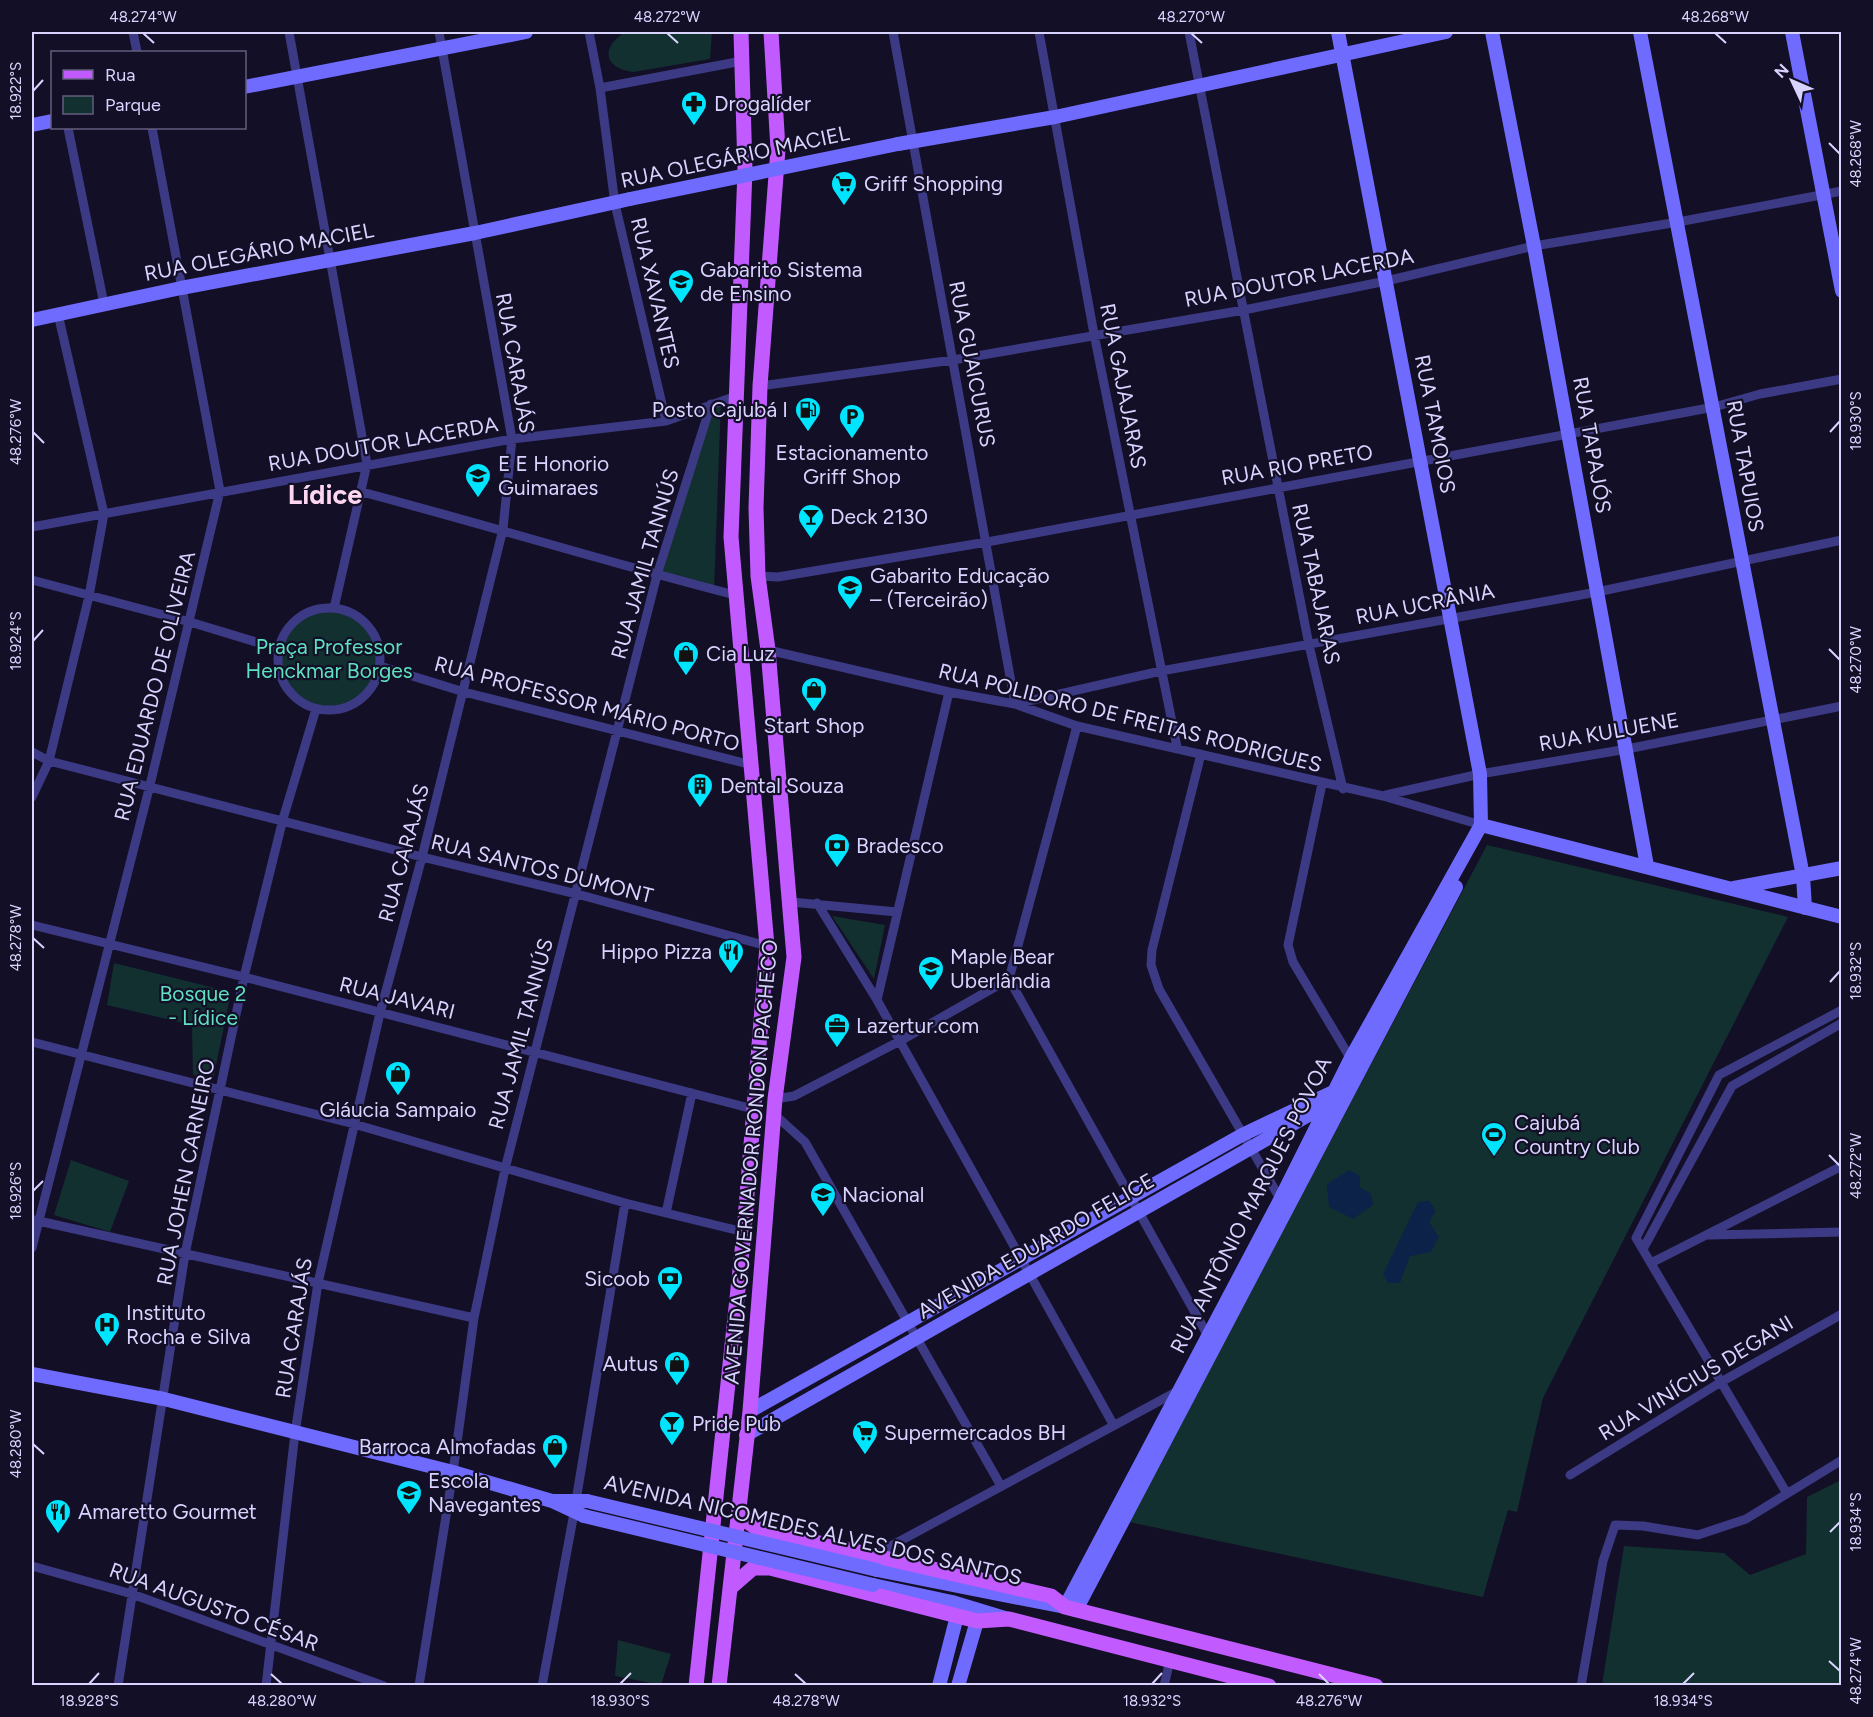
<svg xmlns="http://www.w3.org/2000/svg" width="1873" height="1717" font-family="Figtree,sans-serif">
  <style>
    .green { fill: #12302f }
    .water { fill: #0c2248 }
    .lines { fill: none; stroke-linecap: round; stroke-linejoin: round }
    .street { stroke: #3d3a85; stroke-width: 9 }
    .secondary { stroke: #6f6bff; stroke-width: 14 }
    .primary { stroke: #c25bff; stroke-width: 15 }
    .secondary-bridge { stroke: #6f6bff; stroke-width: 14 }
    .ticks { fill: none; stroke: #d9d4ff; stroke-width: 2 }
    .labels { text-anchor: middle; stroke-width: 4.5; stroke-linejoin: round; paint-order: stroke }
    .poi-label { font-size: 21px; fill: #d9d4ff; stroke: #130f26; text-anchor: start }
    .street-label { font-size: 21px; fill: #d9d4ff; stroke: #130f26 }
    .park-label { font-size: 21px; fill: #5fe0c0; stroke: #130f26 }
    .district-label { font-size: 27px; font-weight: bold; fill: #ffd6f0; stroke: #130f26 }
    .neatline { fill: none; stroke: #d9d4ff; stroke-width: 2 }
    .ticks-label { font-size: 15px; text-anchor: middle; fill: #d9d4ff }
  </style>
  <rect width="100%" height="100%" fill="#130f26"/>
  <path class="green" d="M 625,32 L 712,32 L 710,59 L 633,72 C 604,68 600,48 625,32 Z
    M 721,400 L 714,590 L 658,576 L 711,404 Z
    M279 659a50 50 0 1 1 100 0a50 50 0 1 1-100 0Z
    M 1487,845 L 1788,917 L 1543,1398 L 1517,1512 L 1508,1510 L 1483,1597 L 1129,1522 Z
    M 832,916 L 885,925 L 874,979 Z
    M 114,963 L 231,992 L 213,1080 L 193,1075 L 192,1025 L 107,1005 Z
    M 71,1160 L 129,1181 L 110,1232 L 54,1215 Z
    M 1841,1480 L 1841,1685 L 1602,1685 L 1624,1546 L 1724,1553 L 1750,1575 L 1806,1554 L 1807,1497 Z
    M 618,1640 L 671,1654 L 661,1685 L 615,1676 Z"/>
  <path class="water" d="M 1349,1170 L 1360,1176 L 1360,1187 L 1371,1194 L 1373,1205 L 1353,1219 L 1329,1207 L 1327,1184 Z
    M 1429,1201 L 1436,1211 L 1429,1222 L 1439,1237 L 1431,1252 L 1410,1256 L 1400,1283 L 1388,1283 L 1383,1274 L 1418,1202 Z"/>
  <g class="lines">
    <path class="street" d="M 133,32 L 137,52
      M 289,32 L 367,464 L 334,608
      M 589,32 L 600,88 L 615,204 L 666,421
      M 893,32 L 1015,704 L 1161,671 L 1597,592 L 1842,540
      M 1039,32 L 1094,334 L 1177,747
      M 1189,32 L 1309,645 L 1343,789
      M 600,88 L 742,61
      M 68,128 L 104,304
      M 760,386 L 953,360 L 1244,310 L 1386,281 L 1534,246 L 1678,222 L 1842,191
      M 362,492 C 487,525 610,563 735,595
      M 32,527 L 512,439 L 666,421 L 739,395
      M 758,576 L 778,577 L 987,542 L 1714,407 L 1760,394 L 1842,379
      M 32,580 L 190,622 L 279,649
      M278 659a51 51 0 1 1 102 0a51 51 0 1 1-102 0Z
      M 768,650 L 949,692 L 1015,704 L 1077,726 L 1383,796 L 1481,825
      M 380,666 L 464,692 L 752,765
      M 949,692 L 877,1000 L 1113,1424
      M 1077,726 L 1009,979 L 1208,1336
      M 32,752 L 49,761 L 422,857 L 577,894 L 767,946
      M 1201,754 L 1152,950 L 1151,965 L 1159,989 L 1282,1202
      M 1322,784 L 1288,945 L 1293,962 L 1352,1061
      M 1386,795 L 1480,774 L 1627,749 L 1842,706
      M 32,797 L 49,761 L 89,596 L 104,514 L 58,314
      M 791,902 L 897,912
      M 817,903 L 877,1000
      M 32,925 L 244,977 L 753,1109
      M 32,1042 L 354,1124 L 625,1203 L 744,1232
      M 775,1099 L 794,1096 L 900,1041 L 1009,979
      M 774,1114 L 805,1142 L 1001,1486
      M 666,1213 L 692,1093
      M 34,1220 L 474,1318
      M 1709,1235 L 1842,1232
      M 32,1248 L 150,785 L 220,491 L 152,128
      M 1643,1249 L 1732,1086 L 1842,1023
      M 1651,1263 L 1842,1166
      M 1570,1475 L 1721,1382 L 1842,1314
      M 1786,1492 L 1636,1238 L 1719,1075 L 1842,1010
      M 874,1555 L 1178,1391
      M 32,1566 L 132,1594 L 384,1686
      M 118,1686 L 185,1254 L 244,977 L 283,819 L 316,709
      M 266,1686 L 295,1433 L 318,1283 L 380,1013 L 422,857 L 503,529 L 512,439 L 439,32
      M 419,1686 L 453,1472 L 474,1318 L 505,1169 L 657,575 L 711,404
      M 542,1686 L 574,1513 L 625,1203
      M 1164,1686 L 1170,1660
      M 1581,1686 L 1603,1561 L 1615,1525 L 1643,1526 L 1698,1535 L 1746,1519 L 1842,1460"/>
    <path class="secondary" d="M 1492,32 L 1534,246 L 1647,866
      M 1640,32 C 1696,313 1747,595 1803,876 L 1805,908
      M 1792,32 L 1842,291
      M 244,87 L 526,32
      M 32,125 L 52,121
      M 898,144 L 1055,117 L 1446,32
      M 32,320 L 181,288 L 475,233 L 630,199
      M 1481,825 L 1842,917
      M 1734,888 L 1842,868
      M 32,1374 L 164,1399 L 453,1472 L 552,1501 L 584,1516
      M 750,1411 L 1242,1135 L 1333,1092
      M 746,1435 L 1328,1104
      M 554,1501 L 587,1501
      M 877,1570 L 1065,1607 L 1280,1200 L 1351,1058 L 1481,825 L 1480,774 L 1338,32
      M 873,1585 L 952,1602 L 1008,1619
      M 1076,1610 L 1456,887
      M 939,1686 L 957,1616
      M 958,1686 L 977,1621"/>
    <path class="primary" d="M 739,1508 L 748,1522 L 758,1529 L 1051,1596 L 1065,1607 L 1376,1686
      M 730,1588 L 753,1568 L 770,1568 L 977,1621 L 1009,1619 L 1269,1686
      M 696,1686 L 744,1232 L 767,946 L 731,537 L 745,170 L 741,32
      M 719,1686 L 750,1411 L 775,1099 L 794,957 L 768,650 L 758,576 L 756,508 L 760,386 L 778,149 L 771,32"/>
    <path class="secondary-bridge" d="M 630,199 L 898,144
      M 587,1501 L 877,1570
      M 584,1516 L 873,1585"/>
  </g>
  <path class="ticks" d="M 143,33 L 154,43M 667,33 L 678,43M 1191,33 L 1202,43M 1715,33 L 1726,43M 33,91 L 43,80M 1829,143 L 1840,154M 33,432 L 44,443M 1830,432 L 1840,421M 33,641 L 43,630M 1829,649 L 1840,660M 33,938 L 44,948M 1830,982 L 1840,971M 1829,1155 L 1840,1166M 33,1191 L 43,1181M 33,1444 L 44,1454M 1830,1532 L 1840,1522M 1829,1661 L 1840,1671M 271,1674 L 282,1684M 795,1674 L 806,1684M 1319,1674 L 1329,1684M 89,1684 L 99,1673M 620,1684 L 631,1673M 1152,1684 L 1162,1673M 1683,1684 L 1694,1673"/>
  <defs>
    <symbol id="pharmacy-pin" viewBox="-11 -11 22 30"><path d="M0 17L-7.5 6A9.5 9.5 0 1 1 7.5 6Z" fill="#00e5ff" stroke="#130f26"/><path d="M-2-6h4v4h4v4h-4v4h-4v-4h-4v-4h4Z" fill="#111"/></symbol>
    <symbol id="supermarket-pin" viewBox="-11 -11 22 30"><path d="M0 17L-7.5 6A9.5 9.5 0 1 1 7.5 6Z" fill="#00e5ff" stroke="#130f26"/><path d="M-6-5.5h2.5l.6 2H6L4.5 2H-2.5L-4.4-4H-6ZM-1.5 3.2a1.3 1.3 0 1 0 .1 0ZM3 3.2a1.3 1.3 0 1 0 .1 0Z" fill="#111"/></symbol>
    <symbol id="university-pin" viewBox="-11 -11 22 30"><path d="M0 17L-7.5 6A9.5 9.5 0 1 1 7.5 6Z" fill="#00e5ff" stroke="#130f26"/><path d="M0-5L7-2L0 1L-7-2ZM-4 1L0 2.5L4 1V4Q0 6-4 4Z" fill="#111"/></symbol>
    <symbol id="fuel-pin" viewBox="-11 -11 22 30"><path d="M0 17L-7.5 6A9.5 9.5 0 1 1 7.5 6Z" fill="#00e5ff" stroke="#130f26"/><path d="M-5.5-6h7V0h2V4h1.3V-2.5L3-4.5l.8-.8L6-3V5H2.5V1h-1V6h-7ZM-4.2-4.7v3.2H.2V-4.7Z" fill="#111"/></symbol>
    <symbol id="parking-pin" viewBox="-11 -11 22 30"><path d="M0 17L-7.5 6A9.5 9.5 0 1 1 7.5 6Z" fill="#00e5ff" stroke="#130f26"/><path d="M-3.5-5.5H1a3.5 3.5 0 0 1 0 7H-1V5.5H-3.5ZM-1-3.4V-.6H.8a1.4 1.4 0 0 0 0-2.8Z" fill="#111"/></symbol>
    <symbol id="school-pin" viewBox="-11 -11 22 30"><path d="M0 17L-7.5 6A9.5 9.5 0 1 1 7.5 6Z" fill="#00e5ff" stroke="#130f26"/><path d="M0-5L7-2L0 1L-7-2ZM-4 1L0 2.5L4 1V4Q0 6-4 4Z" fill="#111"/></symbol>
    <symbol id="bar-pin" viewBox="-11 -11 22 30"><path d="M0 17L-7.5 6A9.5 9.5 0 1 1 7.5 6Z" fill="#00e5ff" stroke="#130f26"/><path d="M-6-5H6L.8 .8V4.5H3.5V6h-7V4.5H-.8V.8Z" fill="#111"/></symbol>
    <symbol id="shop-pin" viewBox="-11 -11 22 30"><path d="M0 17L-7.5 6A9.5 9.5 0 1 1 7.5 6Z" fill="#00e5ff" stroke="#130f26"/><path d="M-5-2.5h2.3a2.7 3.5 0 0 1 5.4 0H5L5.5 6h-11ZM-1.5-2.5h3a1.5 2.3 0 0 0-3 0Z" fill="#111"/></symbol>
    <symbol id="building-pin" viewBox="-11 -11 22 30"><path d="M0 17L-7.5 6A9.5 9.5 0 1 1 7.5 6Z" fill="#00e5ff" stroke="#130f26"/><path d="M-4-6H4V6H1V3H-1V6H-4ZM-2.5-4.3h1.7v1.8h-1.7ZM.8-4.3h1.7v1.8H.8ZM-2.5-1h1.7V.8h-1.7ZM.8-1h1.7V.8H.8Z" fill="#111"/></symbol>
    <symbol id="bank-pin" viewBox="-11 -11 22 30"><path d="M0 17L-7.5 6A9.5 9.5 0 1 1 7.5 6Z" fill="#00e5ff" stroke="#130f26"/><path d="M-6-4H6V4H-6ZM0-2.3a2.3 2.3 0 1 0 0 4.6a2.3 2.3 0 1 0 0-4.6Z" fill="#111"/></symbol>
    <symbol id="restaurant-pin" viewBox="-11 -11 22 30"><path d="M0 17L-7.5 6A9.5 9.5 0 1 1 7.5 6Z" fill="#00e5ff" stroke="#130f26"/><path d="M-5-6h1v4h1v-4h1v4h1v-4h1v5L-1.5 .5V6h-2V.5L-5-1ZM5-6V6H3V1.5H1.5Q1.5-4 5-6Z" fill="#111"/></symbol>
    <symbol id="office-pin" viewBox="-11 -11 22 30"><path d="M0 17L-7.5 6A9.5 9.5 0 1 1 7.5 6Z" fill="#00e5ff" stroke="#130f26"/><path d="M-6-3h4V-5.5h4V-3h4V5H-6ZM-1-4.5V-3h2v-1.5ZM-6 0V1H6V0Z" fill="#111"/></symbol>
    <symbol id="stadium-pin" viewBox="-11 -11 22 30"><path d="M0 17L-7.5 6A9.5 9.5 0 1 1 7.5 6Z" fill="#00e5ff" stroke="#130f26"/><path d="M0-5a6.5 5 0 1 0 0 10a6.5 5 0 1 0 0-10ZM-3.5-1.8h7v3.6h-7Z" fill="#111"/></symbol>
    <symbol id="hospital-pin" viewBox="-11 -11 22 30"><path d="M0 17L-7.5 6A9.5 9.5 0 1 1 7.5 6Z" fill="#00e5ff" stroke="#130f26"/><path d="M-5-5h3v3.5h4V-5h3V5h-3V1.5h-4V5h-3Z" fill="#111"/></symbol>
  </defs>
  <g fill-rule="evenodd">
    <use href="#pharmacy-pin" x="679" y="89" width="30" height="40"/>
    <use href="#supermarket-pin" x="829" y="169" width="30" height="40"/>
    <use href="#university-pin" x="666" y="267" width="30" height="40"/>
    <use href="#fuel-pin" x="793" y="395" width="30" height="40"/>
    <use href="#parking-pin" x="837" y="402" width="30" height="40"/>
    <use href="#school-pin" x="463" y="461" width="30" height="40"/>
    <use href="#bar-pin" x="796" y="502" width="30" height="40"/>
    <use href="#university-pin" x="835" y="573" width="30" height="40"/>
    <use href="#shop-pin" x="671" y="639" width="30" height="40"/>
    <use href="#shop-pin" x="799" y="675" width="30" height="40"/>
    <use href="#building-pin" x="685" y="771" width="30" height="40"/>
    <use href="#bank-pin" x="822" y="831" width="30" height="40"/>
    <use href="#restaurant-pin" x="716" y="937" width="30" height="40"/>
    <use href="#school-pin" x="916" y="954" width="30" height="40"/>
    <use href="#office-pin" x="822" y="1011" width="30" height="40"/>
    <use href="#shop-pin" x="383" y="1059" width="30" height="40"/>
    <use href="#stadium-pin" x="1479" y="1120" width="30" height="40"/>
    <use href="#school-pin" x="808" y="1180" width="30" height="40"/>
    <use href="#bank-pin" x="655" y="1264" width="30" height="40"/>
    <use href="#hospital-pin" x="92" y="1310" width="30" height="40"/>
    <use href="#shop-pin" x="662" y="1349" width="30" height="40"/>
    <use href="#bar-pin" x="657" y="1409" width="30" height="40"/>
    <use href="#supermarket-pin" x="850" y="1418" width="30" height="40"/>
    <use href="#shop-pin" x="540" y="1432" width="30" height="40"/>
    <use href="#school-pin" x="394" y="1478" width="30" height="40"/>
    <use href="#restaurant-pin" x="43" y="1497" width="30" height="40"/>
  </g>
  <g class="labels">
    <g class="poi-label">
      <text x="714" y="111">Drogalíder</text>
      <text x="864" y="191">Griff Shopping</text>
      <text x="700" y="277">Gabarito Sistema<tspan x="700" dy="24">de Ensino</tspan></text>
      <text x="788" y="417" text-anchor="end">Posto Cajubá I</text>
      <text x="852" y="460" text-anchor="middle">Estacionamento<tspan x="852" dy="24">Griff Shop</tspan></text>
      <text x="498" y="471">E E Honorio<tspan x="498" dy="24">Guimaraes</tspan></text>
      <text x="830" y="524">Deck 2130</text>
      <text x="870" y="583">Gabarito Educação<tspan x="870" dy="24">– (Terceirão)</tspan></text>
      <text x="706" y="661">Cia Luz</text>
      <text x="814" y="733" text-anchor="middle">Start Shop</text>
      <text x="720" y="793">Dental Souza</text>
      <text x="856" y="853">Bradesco</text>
      <text x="712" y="959" text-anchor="end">Hippo Pizza</text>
      <text x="950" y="964">Maple Bear<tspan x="950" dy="24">Uberlândia</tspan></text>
      <text x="856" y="1033">Lazertur.com</text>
      <text x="398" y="1117" text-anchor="middle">Gláucia Sampaio</text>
      <text x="1514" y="1130">Cajubá<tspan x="1514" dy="24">Country Club</tspan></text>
      <text x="842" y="1202">Nacional</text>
      <text x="650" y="1286" text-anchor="end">Sicoob</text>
      <text x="126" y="1320">Instituto<tspan x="126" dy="24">Rocha e Silva</tspan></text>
      <text x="658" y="1371" text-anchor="end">Autus</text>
      <text x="692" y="1431">Pride Pub</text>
      <text x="884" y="1440">Supermercados BH</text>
      <text x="536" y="1454" text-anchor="end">Barroca Almofadas</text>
      <text x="428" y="1488">Escola<tspan x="428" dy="24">Navegantes</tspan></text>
      <text x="78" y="1519">Amaretto Gourmet</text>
    </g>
    <g class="street-label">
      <text transform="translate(735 157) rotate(-12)" y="7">RUA OLEGÁRIO MACIEL</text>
      <text transform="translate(259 252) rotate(-11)" y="7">RUA OLEGÁRIO MACIEL</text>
      <text transform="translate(1299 278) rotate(-11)" y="7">RUA DOUTOR LACERDA</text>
      <text transform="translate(655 293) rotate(77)" y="7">RUA XAVANTES</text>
      <text transform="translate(515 363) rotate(80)" y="7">RUA CARAJÁS</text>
      <text transform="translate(972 364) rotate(79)" y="7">RUA GUAICURUS</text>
      <text transform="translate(1123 386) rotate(79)" y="7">RUA GAJAJARAS</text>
      <text transform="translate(1435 424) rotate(79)" y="7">RUA TAMOIOS</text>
      <text transform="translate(383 444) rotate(-10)" y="7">RUA DOUTOR LACERDA</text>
      <text transform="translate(1592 445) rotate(80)" y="7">RUA TAPAJÓS</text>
      <text transform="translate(1297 465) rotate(-10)" y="7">RUA RIO PRETO</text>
      <text transform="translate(1745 466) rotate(80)" y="7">RUA TAPUIOS</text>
      <text transform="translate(645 564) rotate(-74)" y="7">RUA JAMIL TANNÚS</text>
      <text transform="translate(1316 584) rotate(78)" y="7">RUA TABAJARAS</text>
      <text transform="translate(1425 604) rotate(-11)" y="7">RUA UCRÂNIA</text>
      <text transform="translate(155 686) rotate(-76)" y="7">RUA EDUARDO DE OLIVEIRA</text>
      <text transform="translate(587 704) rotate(15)" y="7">RUA PROFESSOR MÁRIO PORTO</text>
      <text transform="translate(1130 718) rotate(14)" y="7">RUA POLIDORO DE FREITAS RODRIGUES</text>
      <text transform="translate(1609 732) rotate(-10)" y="7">RUA KULUENE</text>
      <text transform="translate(404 853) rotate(-75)" y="7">RUA CARAJÁS</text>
      <text transform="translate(542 869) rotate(14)" y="7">RUA SANTOS DUMONT</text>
      <text transform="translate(397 998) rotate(14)" y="7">RUA JAVARI</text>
      <text transform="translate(521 1034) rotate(-75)" y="7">RUA JAMIL TANNÚS</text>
      <text transform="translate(751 1162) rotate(-85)" y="7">AVENIDA GOVERNADOR RONDON PACHECO</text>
      <text transform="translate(186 1172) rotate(-79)" y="7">RUA JOHEN CARNEIRO</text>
      <text transform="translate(1251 1205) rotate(-63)" y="7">RUA ANTÔNIO MARQUES PÓVOA</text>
      <text transform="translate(1036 1246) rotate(-30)" y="7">AVENIDA EDUARDO FELICE</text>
      <text transform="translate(294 1328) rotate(-81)" y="7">RUA CARAJÁS</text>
      <text transform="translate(1696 1378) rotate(-31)" y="7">RUA VINÍCIUS DEGANI</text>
      <text transform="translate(813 1530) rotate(13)" y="7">AVENIDA NICOMEDES ALVES DOS SANTOS</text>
      <text transform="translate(214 1607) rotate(20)" y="7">RUA AUGUSTO CÉSAR</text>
    </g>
    <g class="park-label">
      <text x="329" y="654">Praça Professor<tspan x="329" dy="24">Henckmar Borges</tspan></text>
      <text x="203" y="1001">Bosque 2<tspan x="203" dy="24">- Lídice</tspan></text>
    </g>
    <g class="district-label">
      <text x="325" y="504">Lídice</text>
    </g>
  </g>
  <rect width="1873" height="1717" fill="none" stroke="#130f26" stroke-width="66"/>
  <rect x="51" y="51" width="195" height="78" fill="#130f26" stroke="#625e7d" stroke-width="1.5"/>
  <rect x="63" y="70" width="30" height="9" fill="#c25bff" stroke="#625e7d" stroke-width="1.5"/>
  <text x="105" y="81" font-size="18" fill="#d9d4ff">Rua</text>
  <rect x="63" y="96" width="30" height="18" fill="#12302f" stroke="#625e7d" stroke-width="1.5"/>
  <text x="105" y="111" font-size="18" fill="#d9d4ff">Parque</text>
  <g transform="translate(1792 81) rotate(314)" stroke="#130f26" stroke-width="4.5" paint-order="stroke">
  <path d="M0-4.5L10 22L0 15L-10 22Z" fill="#d9d4ff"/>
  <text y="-9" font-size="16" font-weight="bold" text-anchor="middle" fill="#d9d4ff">N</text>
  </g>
  <rect x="33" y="33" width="1807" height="1651" class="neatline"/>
  <g class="ticks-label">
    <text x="143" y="22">48.274°W</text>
    <text x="667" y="22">48.272°W</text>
    <text x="1191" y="22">48.270°W</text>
    <text x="1715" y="22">48.268°W</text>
    <text transform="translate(16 91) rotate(-90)" y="5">18.922°S</text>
    <text transform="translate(1856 154) rotate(-90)" y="5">48.268°W</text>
    <text transform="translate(1856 421) rotate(-90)" y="5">18.930°S</text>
    <text transform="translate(16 432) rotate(-90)" y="5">48.276°W</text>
    <text transform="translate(16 641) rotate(-90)" y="5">18.924°S</text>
    <text transform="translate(1856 660) rotate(-90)" y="5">48.270°W</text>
    <text transform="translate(16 938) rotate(-90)" y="5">48.278°W</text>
    <text transform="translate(1856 971) rotate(-90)" y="5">18.932°S</text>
    <text transform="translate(1856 1166) rotate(-90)" y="5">48.272°W</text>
    <text transform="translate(16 1191) rotate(-90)" y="5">18.926°S</text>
    <text transform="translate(16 1444) rotate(-90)" y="5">48.280°W</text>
    <text transform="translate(1856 1522) rotate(-90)" y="5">18.934°S</text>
    <text transform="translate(1856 1671) rotate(-90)" y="5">48.274°W</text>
    <text x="89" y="1706">18.928°S</text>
    <text x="282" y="1706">48.280°W</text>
    <text x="620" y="1706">18.930°S</text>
    <text x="806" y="1706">48.278°W</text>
    <text x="1152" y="1706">18.932°S</text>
    <text x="1329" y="1706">48.276°W</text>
    <text x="1683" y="1706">18.934°S</text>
  </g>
</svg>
